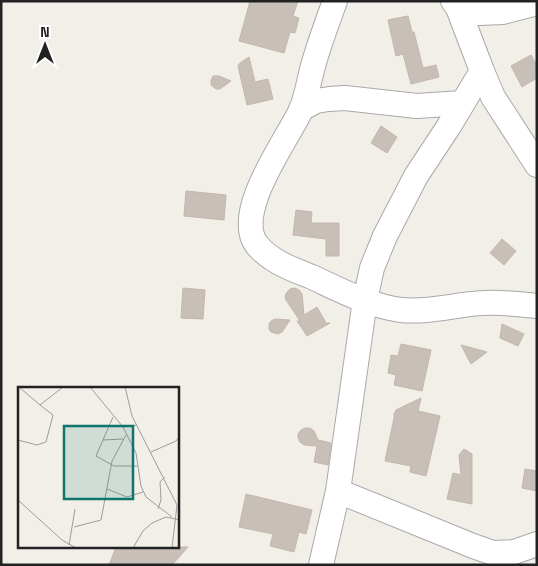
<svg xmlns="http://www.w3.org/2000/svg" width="538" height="566" font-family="'Space Grotesk',sans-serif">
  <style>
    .building { fill: #c7bfb8; stroke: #c4b6ab }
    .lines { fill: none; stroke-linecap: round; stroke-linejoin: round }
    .minor-casing { stroke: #a9a9a9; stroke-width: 26 }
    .minor { stroke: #fff; stroke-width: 24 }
    .inset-road { fill: none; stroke: #9f9d99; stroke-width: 1 }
    .view { fill: #0f766e; fill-opacity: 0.15; stroke: #0f766e; stroke-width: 2.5 }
    .inset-edge { fill: none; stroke: #222; stroke-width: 2.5 }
  </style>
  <rect width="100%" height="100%" fill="#f2efe9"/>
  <path class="building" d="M 250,1 L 298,1 L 293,16 L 299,18 L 295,33 L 290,32 L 284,53 L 239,41 Z
    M 408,16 L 412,32 L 414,32 L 423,68 L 436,65 L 439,77 L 411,84 L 403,54 L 396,56 L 388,20 Z
    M 531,55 L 537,66 L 537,78 L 522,87 L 511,66 Z
    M 249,57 L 255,82 L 268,79 L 273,99 L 247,105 L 238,66 L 240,63 Z
    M 213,76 L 219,76 L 231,81 L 220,89 L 216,89 L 211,85 L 211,81 Z
    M 381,126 L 397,137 L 387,153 L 371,143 Z
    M 186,191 L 226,195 L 224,220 L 184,216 Z
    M 296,210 L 312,212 L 311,223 L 339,223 L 339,256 L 326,256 L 326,239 L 293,235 Z
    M 502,239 L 516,251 L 504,265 L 490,253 Z
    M 183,288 L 205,290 L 203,319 L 181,318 Z
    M 295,288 L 299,290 L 302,294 L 304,315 L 317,307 L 326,323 L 330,323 L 307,336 L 297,321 L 300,321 L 286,300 L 285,296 L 287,292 L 290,289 Z
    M 275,319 L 290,320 L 282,332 L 278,334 L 271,332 L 269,329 L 269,324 L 271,321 Z
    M 502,324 L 524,334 L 518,346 L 500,338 Z
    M 401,344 L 431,350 L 422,391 L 394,385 L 396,375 L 388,373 L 391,355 L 398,356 Z
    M 461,345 L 487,352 L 471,364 Z
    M 421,398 L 418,411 L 440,416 L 426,476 L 410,472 L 411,466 L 385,461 L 394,418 L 394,414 L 396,410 Z
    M 305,428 L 310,428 L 314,431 L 318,440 L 331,443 L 328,465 L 314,462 L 317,446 L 304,445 L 300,442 L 298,438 L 298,434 L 301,430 Z
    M 464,449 L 472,454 L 472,504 L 447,499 L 453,473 L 461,475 L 459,455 Z
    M 525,469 L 537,471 L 537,491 L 522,488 Z
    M 246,494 L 312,510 L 306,534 L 299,532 L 294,552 L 270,546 L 273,534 L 239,527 Z
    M 116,547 L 188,547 L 172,565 L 109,565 Z"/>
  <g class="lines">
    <defs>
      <path id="minor" d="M 335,1 C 327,23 319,44 313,66 C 309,80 307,96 301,110 C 287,140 232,213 257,245 C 271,262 292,269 312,277 C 340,290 370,306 401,310 C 429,313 456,304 484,303 C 502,302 519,304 537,306
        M 453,1 L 458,8 L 479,13 L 503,12 L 537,3
        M 458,8 L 482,71 L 493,97 L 537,165
        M 301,109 L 316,101 L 329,99 L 345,98 L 417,106 L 462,103
        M 338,491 L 473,546 L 493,553 L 514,552 L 537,544
        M 321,565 L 338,491 L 365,300 L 372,268 L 385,236 L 416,176 L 449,126 L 482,71"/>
    </defs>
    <use href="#minor" class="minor-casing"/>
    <use href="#minor" class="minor"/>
  </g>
  <g transform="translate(18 387)">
    <rect width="161" height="161" fill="#f2efe9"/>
    <path class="inset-road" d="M 1,0 L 22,18M 72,0 L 105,40 L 119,38M 107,0 L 114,29 L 159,118 L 154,161M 95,30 L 78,69 L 96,79 L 120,79M 105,40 L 118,66 L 123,99 L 128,110 L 154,130M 0,53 L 19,58 L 28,55 L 35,28 L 22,18 L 45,0M 85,53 L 105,52M 133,65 L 158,54 L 162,49M 89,102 L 109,110 L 125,105M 0,113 L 44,153 L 58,161M 140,122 L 143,113 L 142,95 L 147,90M 56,140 L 83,133 L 94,74 L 108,48M 51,158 L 57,122M 115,161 L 125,144 L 134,136 L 148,130 L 162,133"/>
    <path class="view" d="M 46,39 L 115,39 L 115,112 L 46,112 Z"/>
    <rect width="161" height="161" class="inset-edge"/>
  </g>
  <rect width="538" height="566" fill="none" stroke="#222222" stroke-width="5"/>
  <g transform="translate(45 45)" stroke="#ffffff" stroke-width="4" paint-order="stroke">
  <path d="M0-4L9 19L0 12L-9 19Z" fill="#222222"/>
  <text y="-8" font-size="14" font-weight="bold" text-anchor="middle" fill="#222222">N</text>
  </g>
</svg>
